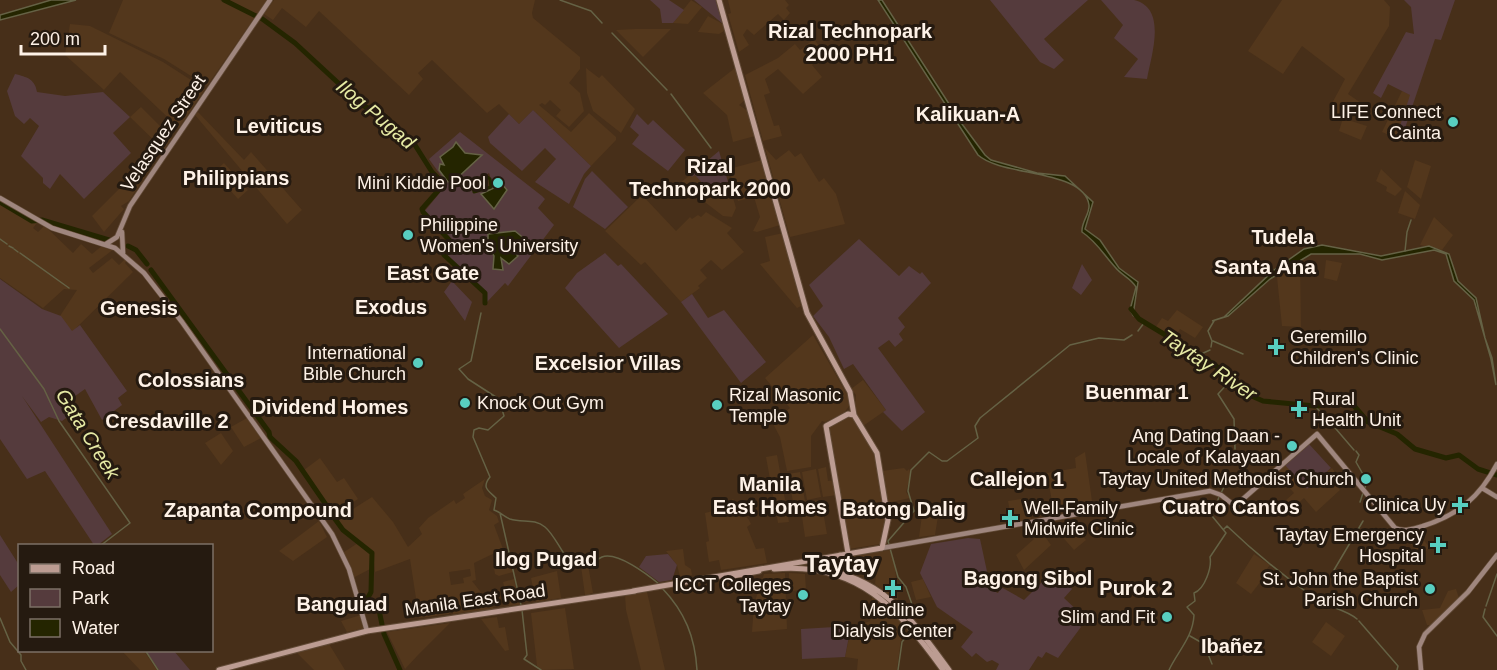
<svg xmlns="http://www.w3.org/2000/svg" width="1497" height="670" font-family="Arial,sans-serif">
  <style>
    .built { fill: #53371c; fill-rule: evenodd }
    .green { fill: #553b3d; fill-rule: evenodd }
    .water { fill: #242500; stroke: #656245; stroke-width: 1.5 }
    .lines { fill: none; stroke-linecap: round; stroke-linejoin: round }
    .stream { stroke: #656245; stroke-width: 1.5 }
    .canal { stroke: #242500; stroke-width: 3 }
    .river { stroke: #242500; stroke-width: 5 }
    .secondary-casing { stroke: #614a36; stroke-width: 6 }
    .primary-casing { stroke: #614a36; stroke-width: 7 }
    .secondary { stroke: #9f867e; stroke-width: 4.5 }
    .primary { stroke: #bc9c92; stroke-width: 5 }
    .poi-dot { fill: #58cec0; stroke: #251a10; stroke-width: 2 }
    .labels { text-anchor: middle; stroke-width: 6; stroke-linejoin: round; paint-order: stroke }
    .poi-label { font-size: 18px; fill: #fef2e7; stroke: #251a10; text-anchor: end }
    .street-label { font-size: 18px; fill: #fef2e7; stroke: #251a10 }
    .neighbourhood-label { font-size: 20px; font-weight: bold; fill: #fef2e7; stroke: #251a10 }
    .water-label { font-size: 20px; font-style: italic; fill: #e6eaa4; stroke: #251a10 }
    .quarter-label { font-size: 21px; font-weight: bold; fill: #fef2e7; stroke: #251a10 }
    .district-label { font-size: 24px; font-weight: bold; fill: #fef2e7; stroke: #251a10 }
  </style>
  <rect width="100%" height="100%" fill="#472f19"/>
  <path class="built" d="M 123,0 L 220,0 L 255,17 L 207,86 L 164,59 L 109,33 Z
    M 229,0 L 267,0 L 257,15 Z
    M 274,0 L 535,0 L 532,13 L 533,18 L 580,57 L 580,69 L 569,83 L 580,93 L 584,111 L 569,127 L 556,116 L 561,110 L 550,100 L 545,105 L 542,103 L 539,105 L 571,132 L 589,113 L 616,137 L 616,140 L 591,166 L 533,110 L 519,124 L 499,104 L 487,113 L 432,60 L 418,73 L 423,79 L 409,95 L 319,11 L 306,27 L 282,8 L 273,20 L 264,14 Z
    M 691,0 L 705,9 L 702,7 L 688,24 L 673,23 Z
    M 728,0 L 785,0 L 789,5 L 786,8 L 790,13 L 784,20 L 778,14 L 754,35 L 747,29 L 743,35 L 749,45 L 739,52 L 728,14 L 731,13 Z
    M 1282,0 L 1384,0 L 1390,7 L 1389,26 L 1348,94 L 1364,105 L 1357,116 L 1351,113 L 1348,120 L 1367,126 L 1361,140 L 1339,131 L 1343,118 L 1329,109 L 1345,79 L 1302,46 L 1283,74 L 1248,51 Z
    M 708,16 L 723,24 L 724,31 L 719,34 L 698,32 Z
    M 70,24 L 90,26 L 163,62 L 205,89 L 179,128 L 120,72 L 104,90 L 65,55 Z
    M 635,29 L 671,29 L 643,57 L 616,30 Z
    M 814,39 L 825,54 L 812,65 L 822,77 L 803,94 L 778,69 L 765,79 L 770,93 L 764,95 L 774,126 L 779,125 L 782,136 L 763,141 L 745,75 L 778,58 L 795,44 L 800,50 Z
    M 586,68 L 599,78 L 602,75 L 635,109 L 621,133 L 593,111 L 587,93 Z
    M 735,68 L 745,100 L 739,105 L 748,111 L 755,136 L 733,142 L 727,115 L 703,93 Z
    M 1402,91 L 1411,95 L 1396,138 L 1382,132 Z
    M 141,107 L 172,138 L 164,150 L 130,117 Z
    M 198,112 L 244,160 L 251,152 L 302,210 L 287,224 L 195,115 Z
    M 765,148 L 776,160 L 789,150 L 795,157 L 801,153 L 819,182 L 824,178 L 836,194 L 845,224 L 790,237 Z
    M 762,160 L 780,225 L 757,232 L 753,231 L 760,217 L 754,197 L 738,201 L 729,169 Z
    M 1415,160 L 1431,166 L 1421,199 L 1407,187 Z
    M 224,163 L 248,190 L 238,199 L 214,172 Z
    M 142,166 L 148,172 L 129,201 L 121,206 L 124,209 L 104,232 L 92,216 Z
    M 1381,169 L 1402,189 L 1395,196 L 1386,191 L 1387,187 L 1376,181 Z
    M 690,175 L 692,177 L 695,175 L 717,199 L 731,191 L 736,208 L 732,217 L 723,216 L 680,183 Z
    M 1405,191 L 1420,205 L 1415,219 L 1398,213 Z
    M 642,195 L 676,231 L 690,217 L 692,219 L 698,215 L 701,217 L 706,212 L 732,228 L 727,233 L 744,252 L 722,270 L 711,260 L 700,270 L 707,278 L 698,286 L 700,288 L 681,302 L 645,262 L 641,265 L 605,231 Z
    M 0,204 L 31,222 L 37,223 L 33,228 L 38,232 L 44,226 L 47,228 L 73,253 L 81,244 L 92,254 L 103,245 L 114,249 L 89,268 L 93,273 L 112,258 L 119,265 L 126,258 L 128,259 L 125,263 L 133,272 L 72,332 L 60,316 L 77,290 L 64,289 L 43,308 L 0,278 Z
    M 1434,217 L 1453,235 L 1442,250 L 1420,245 Z
    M 783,233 L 801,306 L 797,308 L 760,264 L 770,261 L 765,237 Z
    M 1326,260 L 1342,263 L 1337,281 L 1324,278 Z
    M 1300,262 L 1301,327 L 1282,326 L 1277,277 Z
    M 1177,310 L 1203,327 L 1195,338 L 1180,329 L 1174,338 L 1155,328 L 1162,318 L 1168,321 Z
    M 813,335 L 848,396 L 849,406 L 844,413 L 825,422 L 822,421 L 811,436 L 811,467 L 787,471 L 780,437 L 772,422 L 790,408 L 765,378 Z
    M 863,380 L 886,410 L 863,426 L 854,412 L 856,395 L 851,389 Z
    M 851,415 L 875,453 L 887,525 L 880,544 L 849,549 L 828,425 Z
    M 247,418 L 261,438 L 244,447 L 231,427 Z
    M 221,433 L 233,451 L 221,465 L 205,443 Z
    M 1085,452 L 1093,508 L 1054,513 L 1047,473 L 1076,468 L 1075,458 Z
    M 777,455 L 789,522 L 778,523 L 766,457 Z
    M 320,458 L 337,482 L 344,478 L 358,499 L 334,515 L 304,470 Z
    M 1285,465 L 1325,473 L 1332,468 L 1337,475 L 1332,480 L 1340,490 L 1316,512 L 1304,498 L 1293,508 L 1286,500 L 1294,493 L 1276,473 Z
    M 826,467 L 828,481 L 835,480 L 837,495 L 823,497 L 818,469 Z
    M 904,468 L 907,471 L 909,469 L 911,474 L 906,492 L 910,498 L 887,503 L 882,471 Z
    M 816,469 L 821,497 L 807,500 L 802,472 Z
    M 800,472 L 805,501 L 793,502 L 788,474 Z
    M 485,479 L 482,488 L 485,496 L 492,500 L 489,510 L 497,516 L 499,522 L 494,525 L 503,549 L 474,563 L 476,580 L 472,581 L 494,609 L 453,614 L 451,597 L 447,598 L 449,614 L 419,618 L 410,559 L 375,572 L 373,554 L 369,548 L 344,529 L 337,519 L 372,497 L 393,522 L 408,547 L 422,534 L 419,528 L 428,518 L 454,500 L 456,504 L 465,498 L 463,494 ZM 470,569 L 471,576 L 463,578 L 464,583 L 451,585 L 449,572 Z
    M 1027,498 L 1031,519 L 1012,522 L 1008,501 Z
    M 733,499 L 749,520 L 751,524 L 747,527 L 756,549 L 764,548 L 767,563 L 721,570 L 719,560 L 709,562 L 706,542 L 709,541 L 705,513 L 720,509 Z
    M 821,500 L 827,534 L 805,537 L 800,503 Z
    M 935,509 L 939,510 L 935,535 L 919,537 L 922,515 Z
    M 1069,520 L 1086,540 L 1074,550 L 1059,533 L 1066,527 L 1062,522 Z
    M 319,521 L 327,537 L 293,561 L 279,551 Z
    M 1036,524 L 1051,545 L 1024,570 L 1016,555 L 1034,539 L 1027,526 Z
    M 1417,531 L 1429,547 L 1422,557 L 1403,535 Z
    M 358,543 L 371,553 L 372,568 L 353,578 L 344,552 Z
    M 683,549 L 685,565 L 691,569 L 692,575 L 680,577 L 677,565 L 666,551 Z
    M 890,550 L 895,566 L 898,601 L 875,584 L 877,566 L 860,567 L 857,574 L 848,568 L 846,561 L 850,557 Z
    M 1254,554 L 1270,565 L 1266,570 L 1268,572 L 1251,594 L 1236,583 Z
    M 510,558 L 513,572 L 499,576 L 495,574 L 493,562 Z
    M 588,565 L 593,593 L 585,595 L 581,566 Z
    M 557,571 L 561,598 L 536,602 L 531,578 Z
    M 785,573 L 787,629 L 752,632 L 754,604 L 764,574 Z
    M 789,573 L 805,574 L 806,590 L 789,591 Z
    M 514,579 L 520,605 L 509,606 L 503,582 Z
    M 923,579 L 931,597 L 916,600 L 911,582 Z
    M 1456,589 L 1459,598 L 1431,625 L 1427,625 L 1422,610 L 1440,608 L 1448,591 Z
    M 647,592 L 665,670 L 641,670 L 626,610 L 625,595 Z
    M 872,597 L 884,605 L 882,616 L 891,611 L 903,622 L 897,670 L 857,670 L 858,659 L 845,657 L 851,628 L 870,621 Z
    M 565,608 L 574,669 L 542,670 L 537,666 L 531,613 Z
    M 361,615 L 365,628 L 347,632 L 341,621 Z
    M 497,617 L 499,628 L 505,627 L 509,650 L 505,651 L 481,619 Z
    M 1326,622 L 1345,636 L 1331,656 L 1312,642 Z
    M 450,623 L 418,655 L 405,669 L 387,632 Z
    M 329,644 L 345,670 L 314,670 L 297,653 Z
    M 122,651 L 144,651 L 157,670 L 140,670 Z"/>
  <path class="green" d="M 650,0 L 669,0 L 684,10 L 673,23 L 662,23 L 660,9 Z
    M 694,0 L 716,0 L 723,24 Z
    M 990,0 L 1088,0 L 1044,39 L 1064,60 L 1054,69 L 1040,62 Z
    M 1101,0 C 1111,0 1124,0 1134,0 C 1168,8 1151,56 1147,79 L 1124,77 L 1138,59 L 1114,38 L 1123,25 Z
    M 1404,0 L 1455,0 L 1441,40 L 1435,39 L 1401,140 L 1396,138 L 1410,95 L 1388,84 L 1381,98 L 1373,93 L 1406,32 L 1414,34 L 1411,7 Z
    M 15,74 C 27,77 35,79 37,92 L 65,96 L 103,92 L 130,117 L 113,133 L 131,153 L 84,199 L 60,174 L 50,189 L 43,183 L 43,178 L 21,156 L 39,126 L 30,118 L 24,124 L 15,116 L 7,91 Z
    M 533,110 L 591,166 L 584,174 L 569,204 L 535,182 L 556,159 L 545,148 L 522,171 L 490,143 L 488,137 L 509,114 L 519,124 Z
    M 637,114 L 648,125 L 653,120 L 685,150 L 668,171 L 632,144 L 639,135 L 630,127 Z
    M 460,132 L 542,196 L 545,199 L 538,208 L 554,225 L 508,286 L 505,283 L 487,302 L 486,292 L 447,257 L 454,243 L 424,212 L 447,184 L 429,159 ZM 489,173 L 493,186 L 475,193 L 470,187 Z
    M 719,151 L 728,182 L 709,191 L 695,175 L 692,177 L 690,175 Z
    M 592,171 L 628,207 L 605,229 L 573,207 L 585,179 Z
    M 859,239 L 899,276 L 909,266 L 920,274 L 922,272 L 931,283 L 898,318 L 905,327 L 899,334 L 903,340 L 895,347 L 889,340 L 878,348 L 925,412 L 902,431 L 883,412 L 886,410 L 853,364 L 844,369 L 829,337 L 813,316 L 823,306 L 809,285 Z
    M 605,253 L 618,266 L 621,264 L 668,314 L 619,348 L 565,288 L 577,273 Z
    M 1082,264 L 1092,280 L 1081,295 L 1072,288 Z
    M 0,279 L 42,309 L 61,316 L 72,331 L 80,325 L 127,391 L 118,398 L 122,405 L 102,420 L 85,389 L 71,399 L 76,411 L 62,421 L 49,417 L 41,422 L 22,396 L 112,534 L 98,545 L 94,545 L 45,471 L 27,479 L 0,439 Z
    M 452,281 L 472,302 L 465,321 L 444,292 Z
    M 692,294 L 708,318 L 724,310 L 766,362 L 741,383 L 681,302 Z
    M 1309,444 L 1331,468 L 1307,489 L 1285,465 Z
    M 0,535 L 19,565 L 19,585 L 11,592 L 0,575 Z
    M 968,538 L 980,539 L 991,590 L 998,593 L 1001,587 L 1024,600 L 1055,569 L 1072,589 L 1064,598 L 1081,614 L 1074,620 L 1081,627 L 1058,658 L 1046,652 L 1042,658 L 1038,656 L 1029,670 L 996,670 L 999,664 L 992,660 L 987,662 L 976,653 L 972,657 L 961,647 L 973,632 L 937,607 L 920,573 L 931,544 Z
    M 668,554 L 677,565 L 672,580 L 659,582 L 639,567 L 646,556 Z
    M 851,626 L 845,657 L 802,659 L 801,629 Z
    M 146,651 L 174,651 L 190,670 L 159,670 Z"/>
  <path class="water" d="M 51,0 L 76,0 L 0,20 L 0,15 Z
    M 878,0 L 882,0 L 962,124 L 985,155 L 991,160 L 1037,173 L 1065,176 L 1093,202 L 1085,229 L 1100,240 L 1119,268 L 1138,282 L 1133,315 L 1130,310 L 1136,287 C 1131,278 1121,275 1115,267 C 1103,254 1097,242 1082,232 C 1081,222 1090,214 1089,205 C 1084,169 1002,177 978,155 Z
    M 456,142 L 465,153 L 482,155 L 454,181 L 448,182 L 439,170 L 440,164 L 444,165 L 440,157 L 453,147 Z
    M 502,184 L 507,190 L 494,209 L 481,194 Z
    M 515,231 L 526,240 L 526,247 L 521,251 L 511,249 L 518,256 L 509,264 L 501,258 L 503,270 L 493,269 L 494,256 L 488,246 L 488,234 Z
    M 1322,245 L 1381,256 L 1429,246 L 1449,254 L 1458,281 L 1476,298 L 1485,338 L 1492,358 L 1496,385 L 1491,359 L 1474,300 L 1454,281 L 1446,254 L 1434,250 L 1382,260 L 1360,254 L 1311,254 L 1270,279 L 1228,316 L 1212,321 L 1224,317 L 1274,270 L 1304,249 Z"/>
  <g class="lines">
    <path class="stream" d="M 560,0 L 591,11 L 602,23
      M 612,33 L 667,90
      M 671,94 L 711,148
      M 0,239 L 7,244
      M 9,246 L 13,248
      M 14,249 L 18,252
      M 1405,251 L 1407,232 L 1411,220
      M 20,253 L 69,288
      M 481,313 L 471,361 L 459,369 L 468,379 L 499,399 L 504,416 L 488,430 L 479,428 L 474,430 L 473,437 L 490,477 C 481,488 489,491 496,498 L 494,510 C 500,512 505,517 510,519 C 523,523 534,518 545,527 C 557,537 564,561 576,565 C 586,569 594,561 602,557 C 617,551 648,575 659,584
      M 0,329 L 44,389 L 59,421 L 130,523 L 100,546
      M 1138,331 L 1144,323
      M 1213,341 L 1243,354
      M 1211,347 L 1212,341 L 1208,331 L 1214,321
      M 1199,355 L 1210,350
      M 1231,380 L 1218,394 L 1234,419 L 1235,449
      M 1315,406 L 1328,420
      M 1330,422 L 1354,450
      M 1356,451 L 1359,455 L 1356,462 L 1364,476
      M 1365,489 L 1366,482
      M 1221,493 L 1228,479 L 1234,484 L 1237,483 L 1244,466 L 1238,455
      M 1360,502 L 1363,493
      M 500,513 L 521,605
      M 1224,529 L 1227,526 C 1255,553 1285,577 1316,599 C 1329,608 1345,609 1357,619
      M 1352,587 L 1340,580 L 1334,570 L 1363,521
      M 662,588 C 685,612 695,637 697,670
      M 1486,606 L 1497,574
      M 1485,609 L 1483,617 L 1497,636
      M 522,610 L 527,655 L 524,659 L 541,670
      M 916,616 L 906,587 L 898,577 L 888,541 L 914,511 L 908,491 L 911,470 L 929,452 L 942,461 L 947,461 L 978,438 L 975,426 L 980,418 L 1070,345 L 1099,338 L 1124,340 L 1132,335
      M 0,618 L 10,642 L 21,655 L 21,661 L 26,670
      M 1359,621 L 1398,666 L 1397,670
      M 1190,636 L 1204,644 L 1212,664
      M 145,650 L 158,670
      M 898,670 L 902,642 L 909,633
      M 1169,670 C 1178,651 1193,637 1194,615 L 1187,607 L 1195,601 L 1194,593 C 1205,589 1212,567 1210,557 L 1226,533 L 1212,516 L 1219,497"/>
    <path class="canal" d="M 486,176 L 490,179 L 491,187 L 474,192 L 473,188 L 479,182 L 486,183 Z"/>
    <path class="river" d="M 224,0 L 256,16
      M 261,18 L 295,43 L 362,105 L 386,117 L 415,145 L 432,172 L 444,184 L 422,209 L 423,212 L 453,244 L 444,255 L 485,293 L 485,303
      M 0,202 L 32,221 L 42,220 L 109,240
      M 128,246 L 136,250 L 147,264
      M 151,270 L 269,432 L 270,437 L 296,461 L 333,515
      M 1131,309 L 1139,319 L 1215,365 L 1247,394 L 1263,401 L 1315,406 L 1332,404 L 1343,399 L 1349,400 L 1368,422 L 1397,434 L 1415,449 L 1446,458 L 1459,455 L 1478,469 L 1497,475
      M 335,519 L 343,530 L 372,553 L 371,592 L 365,603 L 379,610 L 384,634 L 400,670"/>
    <defs>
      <path id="secondary" d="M 0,198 L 52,228 L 115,248 L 144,273 L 182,322 L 332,534 L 349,569 L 367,631
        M 122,232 L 123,253
        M 106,244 L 117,237 L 130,206 L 270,0
        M 1482,488 L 1497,497
        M 882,548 L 1210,491 L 1221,495 L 1235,506 L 1317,434 L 1395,528 C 1404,532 1413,529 1423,526 C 1458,515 1480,497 1497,464
        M 1421,670 L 1419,647 L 1425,634 L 1468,592 L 1497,555"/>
      <path id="primary" d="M 848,553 L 826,426 L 848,414 L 854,415
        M 815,568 C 884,577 911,618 949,670
        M 774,569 C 857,561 899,609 943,670
        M 840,572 L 840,555
        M 733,576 L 759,571
        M 633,591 L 882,548 L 888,520 L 877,453 L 854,415 L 850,392 L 807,313 L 719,0
        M 219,670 L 367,631 L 635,591"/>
    </defs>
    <use href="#secondary" class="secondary-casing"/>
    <use href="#primary" class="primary-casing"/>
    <use href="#secondary" class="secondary"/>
    <use href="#primary" class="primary"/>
  </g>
  <g class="poi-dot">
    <circle cx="1453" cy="122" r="6"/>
    <circle cx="498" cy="183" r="6"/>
    <circle cx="408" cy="235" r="6"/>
    <path d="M1273 338h6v6h6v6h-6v6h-6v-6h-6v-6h6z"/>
    <circle cx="418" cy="363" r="6"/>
    <circle cx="465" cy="403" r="6"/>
    <circle cx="717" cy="405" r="6"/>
    <path d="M1296 400h6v6h6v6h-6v6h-6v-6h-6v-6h6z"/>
    <circle cx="1292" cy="446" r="6"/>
    <circle cx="1366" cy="479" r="6"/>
    <path d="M1457 496h6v6h6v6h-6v6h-6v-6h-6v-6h6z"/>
    <path d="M1007 509h6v6h6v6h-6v6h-6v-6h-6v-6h6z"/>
    <path d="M1435 536h6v6h6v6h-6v6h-6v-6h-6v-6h6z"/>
    <path d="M890 579h6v6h6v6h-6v6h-6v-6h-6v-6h6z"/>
    <circle cx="1430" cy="589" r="6"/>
    <circle cx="803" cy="595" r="6"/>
    <circle cx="1167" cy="617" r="6"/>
  </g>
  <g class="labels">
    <g class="poi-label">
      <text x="1441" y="118">LIFE Connect<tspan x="1441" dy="21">Cainta</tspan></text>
      <text x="486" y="189">Mini Kiddie Pool</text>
      <text x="420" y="231" text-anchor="start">Philippine<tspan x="420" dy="21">Women's University</tspan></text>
      <text x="1290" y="343" text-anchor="start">Geremillo<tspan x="1290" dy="21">Children's Clinic</tspan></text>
      <text x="406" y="359">International<tspan x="406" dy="21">Bible Church</tspan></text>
      <text x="729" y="401" text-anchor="start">Rizal Masonic<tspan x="729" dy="21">Temple</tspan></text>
      <text x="1312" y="405" text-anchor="start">Rural<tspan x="1312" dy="21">Health Unit</tspan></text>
      <text x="477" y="409" text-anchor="start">Knock Out Gym</text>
      <text x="1280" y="442">Ang Dating Daan -<tspan x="1280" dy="21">Locale of Kalayaan</tspan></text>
      <text x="1354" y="485">Taytay United Methodist Church</text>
      <text x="1446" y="511">Clinica Uy</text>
      <text x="1024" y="514" text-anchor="start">Well-Family<tspan x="1024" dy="21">Midwife Clinic</tspan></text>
      <text x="1424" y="541">Taytay Emergency<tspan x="1424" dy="21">Hospital</tspan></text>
      <text x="1418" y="585">St. John the Baptist<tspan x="1418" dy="21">Parish Church</tspan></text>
      <text x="791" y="591">ICCT Colleges<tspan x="791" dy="21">Taytay</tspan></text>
      <text x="893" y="616" text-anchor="middle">Medline<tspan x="893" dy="21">Dialysis Center</tspan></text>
      <text x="1155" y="623">Slim and Fit</text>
    </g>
    <g class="street-label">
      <text transform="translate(163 133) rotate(-56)" y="6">Velasquez Street</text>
      <text transform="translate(475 600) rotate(-8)" y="6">Manila East Road</text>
    </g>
    <g class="neighbourhood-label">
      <text x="850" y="38">Rizal Technopark<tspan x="850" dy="23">2000 PH1</tspan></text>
      <text x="968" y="121">Kalikuan-A</text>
      <text x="279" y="133">Leviticus</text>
      <text x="710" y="173">Rizal<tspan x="710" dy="23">Technopark 2000</tspan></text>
      <text x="236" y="185">Philippians</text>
      <text x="1283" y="244">Tudela</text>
      <text x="433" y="280">East Gate</text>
      <text x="391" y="314">Exodus</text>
      <text x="139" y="315">Genesis</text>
      <text x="608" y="370">Excelsior Villas</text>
      <text x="191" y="387">Colossians</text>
      <text x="1137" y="399">Buenmar 1</text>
      <text x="330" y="414">Dividend Homes</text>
      <text x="167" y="428">Cresdaville 2</text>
      <text x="1017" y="486">Callejon 1</text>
      <text x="770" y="491">Manila<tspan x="770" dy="23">East Homes</tspan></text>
      <text x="1231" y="514">Cuatro Cantos</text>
      <text x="904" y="516">Batong Dalig</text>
      <text x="258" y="517">Zapanta Compound</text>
      <text x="546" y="566">Ilog Pugad</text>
      <text x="1028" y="585">Bagong Sibol</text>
      <text x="1136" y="595">Purok 2</text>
      <text x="342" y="611">Banguiad</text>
      <text x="1232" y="653">Ibañez</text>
    </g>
    <g class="water-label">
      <text transform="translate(376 114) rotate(40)" y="7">Ilog Pugad</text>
      <text transform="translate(1209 365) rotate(34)" y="7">Taytay River</text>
      <text transform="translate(88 434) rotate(58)" y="7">Gata Creek</text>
    </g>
    <g class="quarter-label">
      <text x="1265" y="274">Santa Ana</text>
    </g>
    <g class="district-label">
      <text x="842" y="572">Taytay</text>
    </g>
  </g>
  <rect x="18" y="544" width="195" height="108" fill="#251a10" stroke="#7c7066" stroke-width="1.5"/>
  <rect x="30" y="564" width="30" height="9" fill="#bc9c92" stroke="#7c7066" stroke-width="1.5"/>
  <text x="72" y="574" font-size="18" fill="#fef2e7">Road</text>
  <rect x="30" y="589" width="30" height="18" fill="#553b3d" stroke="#7c7066" stroke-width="1.5"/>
  <text x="72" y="604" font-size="18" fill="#fef2e7">Park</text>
  <rect x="30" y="619" width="30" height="18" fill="#242500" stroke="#7c7066" stroke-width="1.5"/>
  <text x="72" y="634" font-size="18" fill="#fef2e7">Water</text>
  <path d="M21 45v9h84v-9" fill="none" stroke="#fef2e7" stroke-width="3"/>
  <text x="30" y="45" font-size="18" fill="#fef2e7" stroke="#251a10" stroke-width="4.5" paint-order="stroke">200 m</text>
</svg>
